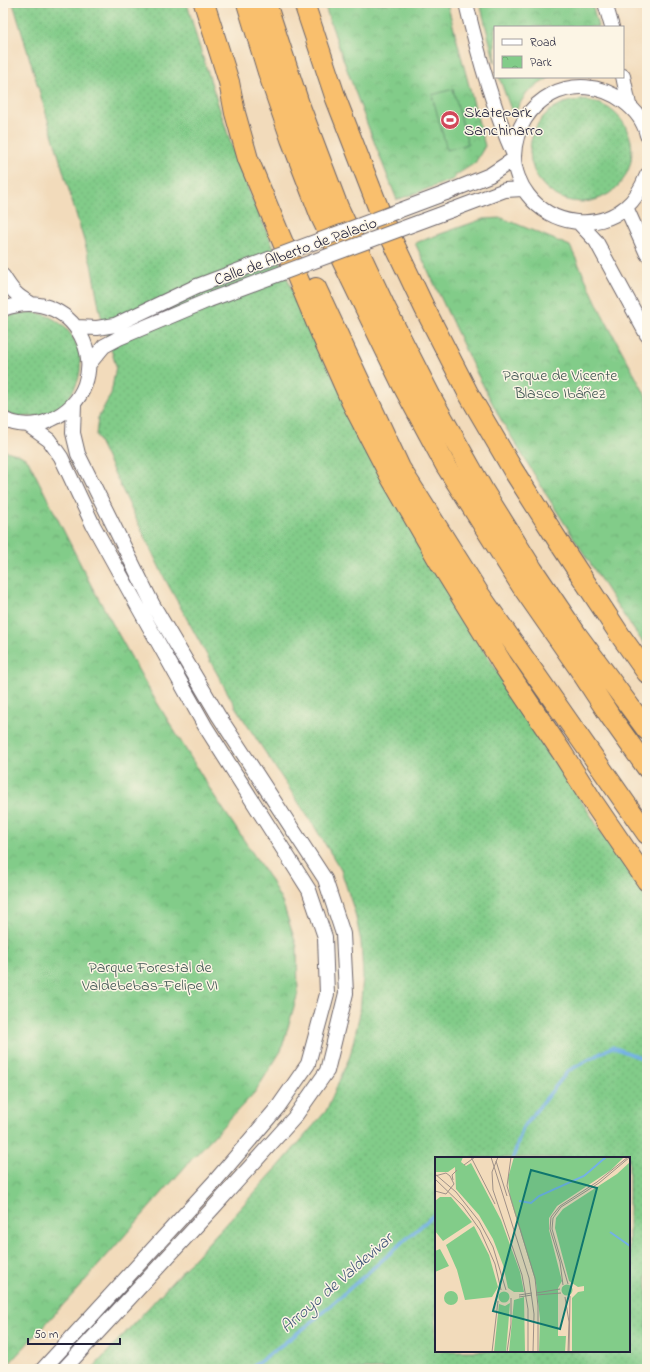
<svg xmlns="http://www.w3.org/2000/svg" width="650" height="1372" font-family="'Indie Flower',sans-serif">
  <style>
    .grass { fill: url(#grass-dots); stroke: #527762; fill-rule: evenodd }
    .park { fill: url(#park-crowns); stroke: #527762 }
    .pitch { fill: #82cc89; stroke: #527762 }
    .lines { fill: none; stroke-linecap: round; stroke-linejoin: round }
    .stream { stroke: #73b1e6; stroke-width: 3.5 }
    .minor-casing { stroke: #6b6368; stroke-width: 16 }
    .highway-casing { stroke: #6b6368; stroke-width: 22 }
    .minor { stroke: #fff; stroke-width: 14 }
    .highway { stroke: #f9bf6d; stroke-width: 20 }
    .minor-bridge-casing { stroke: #6b6368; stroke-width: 16; stroke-linecap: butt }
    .minor-bridge { stroke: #fff; stroke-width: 14 }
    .labels { text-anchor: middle; stroke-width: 3; stroke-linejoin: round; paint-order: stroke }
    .poi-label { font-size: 16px; fill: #22223b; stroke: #fcf5e5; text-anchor: start }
    .street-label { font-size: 16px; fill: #22223b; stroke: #fcf5e5 }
    .park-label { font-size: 16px; fill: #3f5552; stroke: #fcf5e5 }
    .water-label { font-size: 17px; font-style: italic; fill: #3e5477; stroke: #fcf5e5 }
    .inset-river { fill: none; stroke: #73b1e6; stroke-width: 2 }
    .inset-road { fill: none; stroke: #9f9188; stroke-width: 1 }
    .view { fill: #0f766e; fill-opacity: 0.15; stroke: #0f766e; stroke-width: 2 }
    .inset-edge { fill: none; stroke: #22223b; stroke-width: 2 }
  </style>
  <defs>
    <pattern id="grass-dots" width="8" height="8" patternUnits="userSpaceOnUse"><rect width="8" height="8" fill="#82cc89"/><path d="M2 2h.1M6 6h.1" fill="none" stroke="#70af77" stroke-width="1.8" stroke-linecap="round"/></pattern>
    <pattern id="park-crowns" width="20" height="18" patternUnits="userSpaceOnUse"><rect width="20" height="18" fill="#82cc89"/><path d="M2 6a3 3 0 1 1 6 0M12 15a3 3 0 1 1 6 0" fill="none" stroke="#70af77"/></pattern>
  </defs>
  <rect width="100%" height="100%" fill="#fcf5e5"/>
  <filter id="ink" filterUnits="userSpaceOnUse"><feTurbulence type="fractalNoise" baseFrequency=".025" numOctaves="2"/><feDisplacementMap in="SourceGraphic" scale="8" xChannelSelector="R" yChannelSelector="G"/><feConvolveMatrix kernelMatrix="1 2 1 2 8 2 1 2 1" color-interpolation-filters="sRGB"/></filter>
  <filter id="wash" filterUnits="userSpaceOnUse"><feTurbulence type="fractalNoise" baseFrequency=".012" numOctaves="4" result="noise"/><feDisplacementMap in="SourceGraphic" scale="16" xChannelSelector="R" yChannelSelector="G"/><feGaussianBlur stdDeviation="0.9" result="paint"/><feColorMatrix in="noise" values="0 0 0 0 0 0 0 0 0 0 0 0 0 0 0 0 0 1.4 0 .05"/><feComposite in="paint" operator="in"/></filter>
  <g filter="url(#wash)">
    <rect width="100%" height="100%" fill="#f2dbbb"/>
    <path class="grass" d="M 13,3 L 187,3 L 197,39 L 231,144 L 251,196 L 321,355 L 477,640 L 602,833 L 647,897 L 647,1369 L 92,1369 L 278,1167 L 326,1111 L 350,1056 L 360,1013 L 363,976 L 361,942 L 355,913 L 341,870 L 314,826 L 236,708 L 165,579 L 96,435 L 98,418 L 111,394 L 116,366 L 100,312 L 91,264 ZM 436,1158 L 629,1158 L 629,1351 L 436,1351 Z
      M530 151a51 51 0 1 1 102 0a51 51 0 1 1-102 0Z
      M 32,312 C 38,313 45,314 50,317 C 106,345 79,426 17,416 C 13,415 8,413 3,411 L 3,319 L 15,314 Z"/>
    <path class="park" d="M 324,3 L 447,3 L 485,146 L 475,163 L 456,175 L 454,179 L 397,200 C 371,135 346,70 324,3 Z
      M 480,3 L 592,3 L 598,27 L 495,27 L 495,63 Z
      M 499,77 L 550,77 L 527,92 L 513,115 Z
      M 502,218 L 570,246 L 601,312 L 647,398 L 647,648 L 622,613 L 554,507 L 500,418 L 472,364 L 415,243 L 483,219 Z
      M 3,450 L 20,455 L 28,460 L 91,585 L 150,691 L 213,794 L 270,879 L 283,904 L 297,947 L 298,993 L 281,1051 L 255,1092 L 192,1159 L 75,1292 L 4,1369 Z"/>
    <path class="pitch" d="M 453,89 L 468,144 L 447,150 L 432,95 Z"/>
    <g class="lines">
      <path class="stream" d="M 513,1158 L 523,1127 L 568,1071 L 612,1047 L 647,1060
        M 250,1369 L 308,1325 L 436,1213"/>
    </g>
  </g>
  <g filter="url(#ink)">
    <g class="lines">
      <defs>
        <path id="minor" d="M 466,3 C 478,55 492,106 514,155
          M 605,3 L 612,27
          M 623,76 L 629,105
          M 647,135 C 644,121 634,109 623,101 C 576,67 516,99 514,156 C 514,170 520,185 528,195 C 551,225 596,232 626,207 C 636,199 642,187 647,175
          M 446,193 L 490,175 L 514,159
          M 626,207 L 647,254
          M 452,210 L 505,190 L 523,189
          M 579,223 L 596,241 L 647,335
          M 3,276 C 11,289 16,296 30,303
          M 3,309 C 81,280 124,387 50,420 C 36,427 17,426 3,419
          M 77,327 L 97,328 L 115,325 L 197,286
          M 89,364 L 104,346 L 119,338 L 209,300
          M 28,425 L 49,440 L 61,457 L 93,525 L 141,612 L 205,726 L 309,890 L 325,937 L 327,994 L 308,1064 L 278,1107 L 215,1181 L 43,1369
          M 64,1369 L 213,1208 L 294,1118 L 327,1071 L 346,993 L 343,934 L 325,879 L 218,715 L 153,605 L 78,454 L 73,433 L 74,404"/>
        <path id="highway" d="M 204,3 L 229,82 L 235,113 L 248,159 L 319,329 L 352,403 L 390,476 L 439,561 L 502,663 L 561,751 L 595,805 L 647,881
          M 247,3 L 268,72 L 291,139 L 321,217 L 403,386 L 446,466 L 521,585 L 578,667 L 610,716 L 647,768
          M 266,3 L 299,104 L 338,207 L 386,309 L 433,401 L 483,490 L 533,570 L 577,635 L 647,730
          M 304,3 L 336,99 L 385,225 L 425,309 L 468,393 L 513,470 L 562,547 L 620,635 L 647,673
          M 316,288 L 400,468 L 480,595 L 647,834"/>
      </defs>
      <use href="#minor" class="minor-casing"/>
      <use href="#highway" class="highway-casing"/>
      <use href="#minor" class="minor"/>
      <use href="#highway" class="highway"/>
      <defs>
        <path id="minor-bridge" d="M 197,286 L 446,193
          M 209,300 L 452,210"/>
      </defs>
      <use href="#minor-bridge" class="minor-bridge-casing"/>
      <use href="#minor-bridge" class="minor-bridge"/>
    </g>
  </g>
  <defs>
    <symbol id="stadium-disc" viewBox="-11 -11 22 22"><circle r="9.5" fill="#d1495b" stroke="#fcf5e5"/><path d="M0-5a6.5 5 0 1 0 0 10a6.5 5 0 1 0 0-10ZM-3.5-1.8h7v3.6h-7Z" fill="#fff"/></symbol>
  </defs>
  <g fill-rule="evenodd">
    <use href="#stadium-disc" x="439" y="109" width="22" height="22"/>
  </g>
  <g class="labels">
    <g class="poi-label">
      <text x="464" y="117">Skatepark<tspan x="464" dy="18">Sanchinarro</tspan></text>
    </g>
    <g class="street-label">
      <text transform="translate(295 250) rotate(-20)" y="6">Calle de Alberto de Palacio</text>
    </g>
    <g class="park-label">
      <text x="560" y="380">Parque de Vicente<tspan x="560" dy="18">Blasco Ibáñez</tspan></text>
      <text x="150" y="972">Parque Forestal de<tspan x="150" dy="18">Valdebebas-Felipe VI</tspan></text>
    </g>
    <g class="water-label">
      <text transform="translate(336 1282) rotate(-41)" y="6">Arroyo de Valdevivar</text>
    </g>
  </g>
  <g transform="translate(435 1157)">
    <rect width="195" height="195" fill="#f2dbbb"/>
    <path d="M 79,0 L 189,0 L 176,13 L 122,49 L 114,61 L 114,73 L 127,124 L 123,131 L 123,179 L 131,179 L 130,195 L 104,195 L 105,162 L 101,126 L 75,41 L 73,21 ZM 39,69 L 54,98 L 63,130 L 57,140 L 30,143 L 22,113 L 11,88 ZM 5,92 L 14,109 L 0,115 L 0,94 ZM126.5 133a5.5 5.5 0 1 1 11 0a5.5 5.5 0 1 1-11 0ZM9 141a7 7 0 1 1 14 0a7 7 0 1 1-14 0ZM63.5 140a5.5 5.5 0 1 1 11 0a5.5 5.5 0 1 1-11 0Z" fill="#82cc89"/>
    <path d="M 0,0 L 28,0 L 26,5 L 31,9 L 36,6 L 66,63 L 85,115 L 89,135 L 79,135 L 73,131 L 68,108 L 58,82 L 44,58 L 21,32 L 20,10 L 13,15 L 1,15 ZM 195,5 L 195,195 L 137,195 L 137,141 L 143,135 L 149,134 L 149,129 L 143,130 L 134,124 L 120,71 L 121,61 L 128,52 L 182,17 ZM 5,40 L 16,40 L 37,65 L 8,84 L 0,74 L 0,44 ZM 89,140 L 90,195 L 74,195 L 79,143 ZM 75,146 L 71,195 L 59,195 L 64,147 L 70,149 Z" fill="#82cc89"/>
    <path class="inset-river" d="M 84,44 L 96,46 L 104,39 L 149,19 L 171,0M 175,75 L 195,89"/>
    <path class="inset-road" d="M 36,0 L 60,47M 56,0 L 94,121 L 99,157 L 98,195M 63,0 L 57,15 L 58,33 L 87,118 L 93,152 L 93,195M 76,0 L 72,29 L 100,121 L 103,149 L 103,195M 61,4 L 72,39M 29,8 L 40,0M 0,17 L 21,35 L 44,64 L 58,90 L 71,133M 0,19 L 11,16 L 15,19 L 19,27 L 11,37 L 0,34M 0,22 L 28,49 L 45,73 L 60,107 L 66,133M 18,23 L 17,18 L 22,13M 133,127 L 117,72 L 118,61 L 126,50 L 164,26 L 195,0M 128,128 L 125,105 L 115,72 L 116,60 L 125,49 L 162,25 L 193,0M 101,136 L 125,132M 84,138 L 97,136M 101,138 L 126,136M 84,140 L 97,138M 130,140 L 134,165 L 133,195M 57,195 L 63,144M 72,195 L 76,167 L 76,141M 134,195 L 135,139"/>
    <path class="view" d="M 96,13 L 162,31 L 125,172 L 58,154 Z"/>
    <rect width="195" height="195" class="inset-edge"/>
  </g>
  <rect width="650" height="1372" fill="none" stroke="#fcf5e5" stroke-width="16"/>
  <rect x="494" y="26" width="130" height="52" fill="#fcf5e5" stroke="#a5a1a1"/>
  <rect x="502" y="39" width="20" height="6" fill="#ffffff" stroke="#a5a1a1"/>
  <text x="530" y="46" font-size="12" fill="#22223b">Road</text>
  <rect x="502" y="56" width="20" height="12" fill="url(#park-crowns)" stroke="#a5a1a1"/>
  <text x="530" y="66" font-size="12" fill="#22223b">Park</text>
  <path d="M28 1338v6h92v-6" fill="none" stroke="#22223b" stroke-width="2"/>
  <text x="34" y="1338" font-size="12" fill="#22223b" stroke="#fcf5e5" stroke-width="3" paint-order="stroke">50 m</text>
</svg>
